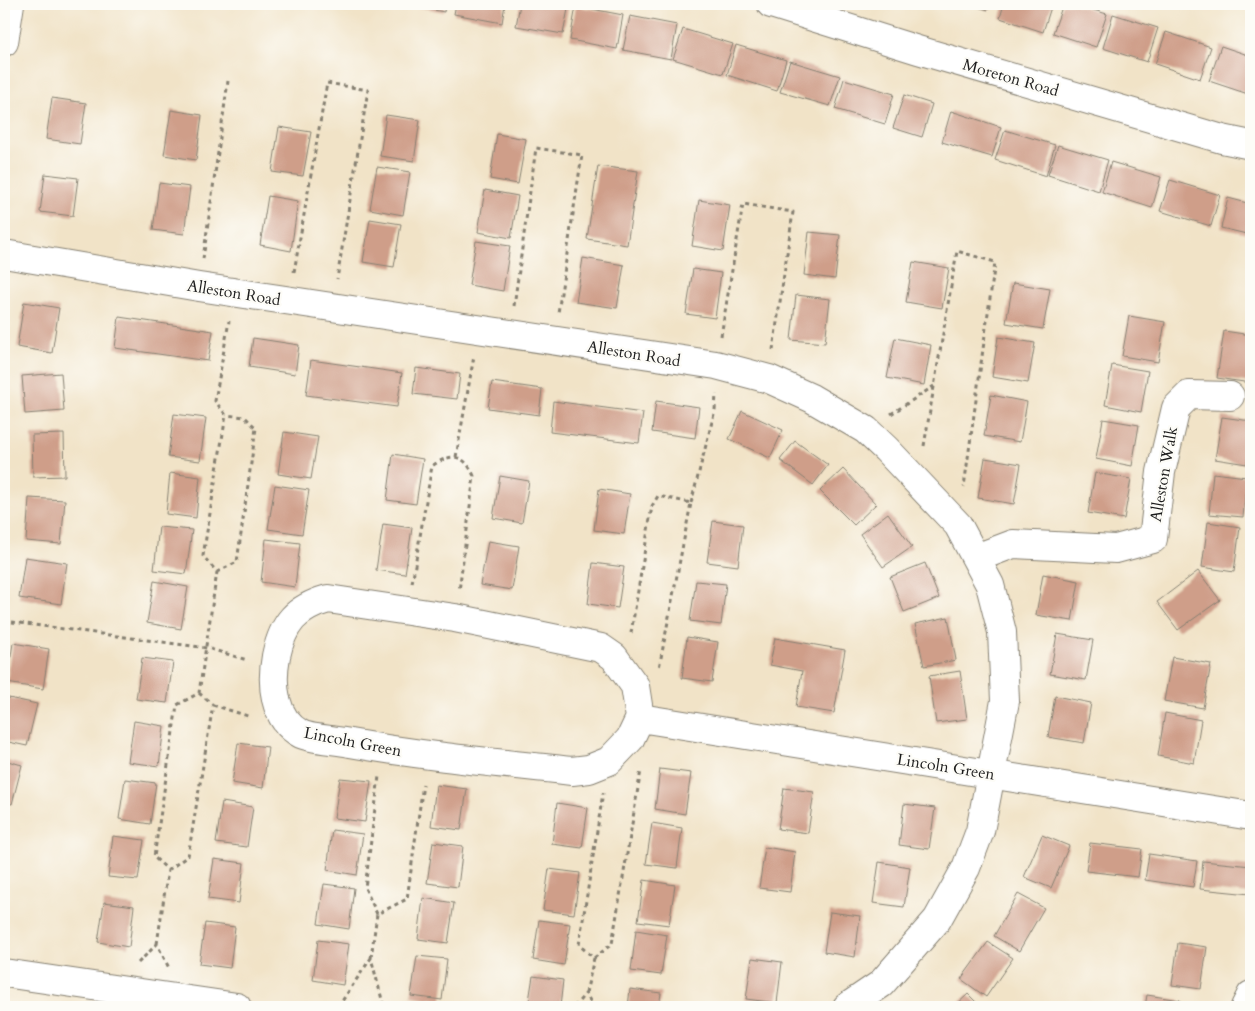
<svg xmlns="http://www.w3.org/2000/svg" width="1255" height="1011" font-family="Cardo,serif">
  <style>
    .building { fill: #cf9e89 }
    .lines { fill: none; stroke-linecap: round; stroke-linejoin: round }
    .minor-casing { stroke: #868072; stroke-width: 30 }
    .path { stroke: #868072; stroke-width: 3; stroke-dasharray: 4 4; stroke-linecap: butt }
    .minor { stroke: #fff; stroke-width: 28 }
    .labels { text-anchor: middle; stroke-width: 4.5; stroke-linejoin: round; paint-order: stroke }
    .street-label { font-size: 16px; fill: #1c1c1c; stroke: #fdfcf7 }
  </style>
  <rect width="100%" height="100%" fill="#fdfcf7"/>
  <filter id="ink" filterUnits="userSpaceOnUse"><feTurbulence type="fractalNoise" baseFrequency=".02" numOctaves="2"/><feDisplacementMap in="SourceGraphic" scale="10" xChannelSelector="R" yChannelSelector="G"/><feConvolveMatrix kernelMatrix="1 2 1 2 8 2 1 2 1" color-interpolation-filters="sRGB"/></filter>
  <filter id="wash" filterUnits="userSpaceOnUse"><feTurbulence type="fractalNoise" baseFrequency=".0096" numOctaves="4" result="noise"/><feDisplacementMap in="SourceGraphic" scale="20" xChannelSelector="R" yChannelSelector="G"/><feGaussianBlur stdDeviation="1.12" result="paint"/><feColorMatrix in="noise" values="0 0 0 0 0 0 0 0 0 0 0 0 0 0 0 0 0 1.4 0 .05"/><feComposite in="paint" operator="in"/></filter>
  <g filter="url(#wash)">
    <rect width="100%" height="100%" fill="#f1e3c7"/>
    <g id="blocks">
      <path class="building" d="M 402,4 L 445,4 L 444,12 Z
        M 456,4 L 505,4 L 502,23 L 454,14 Z
        M 520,4 L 569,4 L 563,34 L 516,26 Z
        M 967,4 L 990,4 L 988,10 Z
        M 1004,4 L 1052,4 L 1043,32 L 1000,18 Z
        M 1063,4 L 1073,4 L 1107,14 L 1096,47 L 1053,33 Z
        M 576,6 L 623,15 L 617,49 L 570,40 Z
        M 1113,14 L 1158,28 L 1147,62 L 1103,48 Z
        M 630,16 L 677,25 L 671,59 L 623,50 Z
        M 683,29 L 733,44 L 723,74 L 673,59 Z
        M 1166,32 L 1211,47 L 1200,79 L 1155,64 Z
        M 736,45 L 786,60 L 777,91 L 727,75 Z
        M 1221,46 L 1251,56 L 1251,95 L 1209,81 Z
        M 790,61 L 840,76 L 830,106 L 780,92 Z
        M 844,79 L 894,94 L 885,124 L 835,109 Z
        M 904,95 L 932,104 L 922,137 L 893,128 Z
        M 52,98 L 86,103 L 80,144 L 46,139 Z
        M 171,110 L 202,115 L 196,160 L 164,155 Z
        M 951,111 L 1001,127 L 992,157 L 942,142 Z
        M 386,115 L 420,120 L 414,161 L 380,156 Z
        M 279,127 L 311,132 L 303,176 L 272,172 Z
        M 1005,130 L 1055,145 L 1046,176 L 995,160 Z
        M 497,134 L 526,139 L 518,184 L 490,179 Z
        M 1058,145 L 1108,160 L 1099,191 L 1048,175 Z
        M 1111,162 L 1161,177 L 1152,208 L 1102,192 Z
        M 598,166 L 638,171 L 627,245 L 587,239 Z
        M 377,167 L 410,172 L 403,215 L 370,209 Z
        M 45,174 L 78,178 L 73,216 L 40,212 Z
        M 1170,180 L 1220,195 L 1211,226 L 1160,211 Z
        M 159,183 L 190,187 L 184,234 L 153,230 Z
        M 485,190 L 518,196 L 511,238 L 478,232 Z
        M 268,196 L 298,201 L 291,251 L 260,245 Z
        M 1228,198 L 1251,204 L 1251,235 L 1221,228 Z
        M 699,200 L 730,205 L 723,251 L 692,246 Z
        M 370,219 L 401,224 L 394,267 L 363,262 Z
        M 809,232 L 840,235 L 835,279 L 804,275 Z
        M 476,241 L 510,246 L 503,291 L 469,285 Z
        M 583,258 L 624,265 L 617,308 L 576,302 Z
        M 913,262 L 949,268 L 942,308 L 906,302 Z
        M 693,269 L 721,273 L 715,318 L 686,314 Z
        M 1013,283 L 1050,289 L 1043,329 L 1006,323 Z
        M 796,295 L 830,299 L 825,343 L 791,340 Z
        M 24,302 L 59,308 L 52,353 L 17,347 Z
        M 1129,316 L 1165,322 L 1158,362 L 1122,356 Z
        M 119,317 L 213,331 L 208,361 L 115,348 Z
        M 1224,331 L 1251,335 L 1251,383 L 1217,378 Z
        M 998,337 L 1035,343 L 1028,383 L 992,377 Z
        M 253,338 L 299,345 L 295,374 L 249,367 Z
        M 895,338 L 931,345 L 924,385 L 887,378 Z
        M 311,360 L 402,373 L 397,407 L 306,395 Z
        M 1112,365 L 1148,371 L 1141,412 L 1105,405 Z
        M 416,368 L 460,374 L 457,399 L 413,394 Z
        M 61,373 L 64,411 L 25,414 L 22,376 Z
        M 492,382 L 542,389 L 539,415 L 488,408 Z
        M 991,395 L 1027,402 L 1020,442 L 984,436 Z
        M 553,401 L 643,413 L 639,443 L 550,432 Z
        M 656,401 L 699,407 L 695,438 L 652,432 Z
        M 742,411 L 783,430 L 770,458 L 729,439 Z
        M 174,414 L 206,418 L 200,461 L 168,457 Z
        M 1222,417 L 1251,421 L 1247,464 L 1215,459 Z
        M 1103,419 L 1139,425 L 1132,466 L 1096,459 Z
        M 284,432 L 318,437 L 311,479 L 278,474 Z
        M 64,434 L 65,476 L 33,477 L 32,435 Z
        M 795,441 L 828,465 L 813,485 L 780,460 Z
        M 393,454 L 423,459 L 416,504 L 387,500 Z
        M 985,458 L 1021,464 L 1014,504 L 978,498 Z
        M 843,469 L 876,504 L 854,525 L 820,491 Z
        M 170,473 L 200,477 L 196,518 L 166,514 Z
        M 1095,473 L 1131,479 L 1124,519 L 1088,513 Z
        M 1213,473 L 1247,477 L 1243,517 L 1209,514 Z
        M 500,476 L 529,481 L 522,523 L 493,518 Z
        M 275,485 L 309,490 L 302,534 L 268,529 Z
        M 599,489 L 630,494 L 624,534 L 594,530 Z
        M 29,498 L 65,500 L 61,544 L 26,541 Z
        M 888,513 L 912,547 L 883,567 L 860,534 Z
        M 713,521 L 743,525 L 738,566 L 707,562 Z
        M 1208,522 L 1240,527 L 1234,572 L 1202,567 Z
        M 383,524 L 412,528 L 405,574 L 376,570 Z
        M 159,527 L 192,530 L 186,574 L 154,570 Z
        M 266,539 L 300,543 L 295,587 L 261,582 Z
        M 488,541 L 519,546 L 512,590 L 480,585 Z
        M 25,557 L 67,563 L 61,604 L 19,598 Z
        M 593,563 L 624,567 L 618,608 L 588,604 Z
        M 925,563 L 939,598 L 904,612 L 890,577 Z
        M 1198,571 L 1220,600 L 1178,630 L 1157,602 Z
        M 1043,574 L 1079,581 L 1072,621 L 1036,615 Z
        M 154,581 L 188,587 L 181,629 L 147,623 Z
        M 696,581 L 726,584 L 721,625 L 690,621 Z
        M 948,617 L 956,660 L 924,666 L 915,624 Z
        M 1057,634 L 1093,640 L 1086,680 L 1050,674 Z
        M 687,637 L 718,642 L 712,682 L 682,678 Z
        M 775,638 L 845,650 L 834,713 L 796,707 L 802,671 L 770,665 Z
        M 13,643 L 49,649 L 43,689 L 7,683 Z
        M 1172,657 L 1211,664 L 1203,708 L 1164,701 Z
        M 142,658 L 173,662 L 167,703 L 136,699 Z
        M 960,671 L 967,719 L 936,723 L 929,676 Z
        M 1055,696 L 1091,703 L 1084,743 L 1048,737 Z
        M 4,697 L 37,704 L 27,746 L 4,741 Z
        M 1165,713 L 1201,720 L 1194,763 L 1158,756 Z
        M 134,721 L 164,726 L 159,766 L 128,762 Z
        M 238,743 L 268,747 L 263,788 L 232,783 Z
        M 4,760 L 22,765 L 12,804 L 4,802 Z
        M 660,769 L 691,773 L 685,814 L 655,809 Z
        M 340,778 L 371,781 L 365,822 L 334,818 Z
        M 125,779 L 156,783 L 150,824 L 119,819 Z
        M 436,785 L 467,789 L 461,830 L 431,826 Z
        M 784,788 L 814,792 L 808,833 L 778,829 Z
        M 222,802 L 253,807 L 247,847 L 216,843 Z
        M 557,803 L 588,808 L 582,848 L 552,844 Z
        M 904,804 L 935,808 L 929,849 L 899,845 Z
        M 652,823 L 682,828 L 677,868 L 646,864 Z
        M 332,830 L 363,834 L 357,875 L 327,870 Z
        M 1042,835 L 1069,846 L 1051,888 L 1024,877 Z
        M 113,836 L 144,840 L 138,880 L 108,877 Z
        M 433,842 L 463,846 L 458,887 L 427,883 Z
        M 1090,843 L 1142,849 L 1138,877 L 1086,871 Z
        M 765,847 L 795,852 L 790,892 L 759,888 Z
        M 1149,854 L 1197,861 L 1193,887 L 1145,880 Z
        M 214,859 L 244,863 L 239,903 L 208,899 Z
        M 1203,861 L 1251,866 L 1250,894 L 1200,889 Z
        M 879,862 L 910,867 L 904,907 L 873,903 Z
        M 549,869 L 580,873 L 574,914 L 543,910 Z
        M 644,880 L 675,885 L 669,925 L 638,921 Z
        M 324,884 L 354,888 L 349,929 L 318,924 Z
        M 1018,894 L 1044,908 L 1019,951 L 994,936 Z
        M 423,898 L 454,903 L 448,943 L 418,939 Z
        M 104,902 L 134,906 L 129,947 L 98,942 Z
        M 830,912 L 860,916 L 855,957 L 824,952 Z
        M 539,920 L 570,924 L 564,965 L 533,960 Z
        M 205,923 L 235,927 L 230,968 L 199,964 Z
        M 636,930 L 667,935 L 661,975 L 631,971 Z
        M 318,940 L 349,944 L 343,985 L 313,980 Z
        M 988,942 L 1013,958 L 986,997 L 961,979 Z
        M 1178,943 L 1207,947 L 1201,989 L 1172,985 Z
        M 417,956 L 447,959 L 442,1000 L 411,996 Z
        M 752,958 L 782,962 L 777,1003 L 746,999 Z
        M 533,976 L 563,980 L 560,1007 L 528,1007 Z
        M 630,989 L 661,993 L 659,1007 L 628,1007 Z
        M 968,994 L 981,1007 L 954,1007 Z
        M 1147,995 L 1180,1000 L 1179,1007 L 1145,1007 Z"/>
    </g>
  </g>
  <g filter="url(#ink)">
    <use href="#blocks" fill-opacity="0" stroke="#868072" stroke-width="1"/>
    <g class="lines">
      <defs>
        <path id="minor" d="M 771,4 L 918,50 L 1222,139 L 1251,145
          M 4,42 L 10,4
          M 4,254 L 199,287 L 716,365 L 769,379 L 811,398 L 866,430 L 886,449 L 958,525 L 990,585 L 1002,632 L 1005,701 L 980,831 L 966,868 L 937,920 L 881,984 L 847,1007
          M 976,558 L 1013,544 L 1116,549 L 1153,539 L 1161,472 L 1176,408 L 1189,395 L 1230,396
          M 328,599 L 455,618 L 601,648 L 614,657 L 635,686 L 640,718 L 630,739 L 609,761 L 589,769 L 572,771 C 498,763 423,756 350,743 C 337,740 311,739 301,734 C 273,719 271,683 276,656 C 283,623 296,608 328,599 Z
          M 640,718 L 1251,816
          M 4,973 L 237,1007
          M 1245,1007 L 1251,995"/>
      </defs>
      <use href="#minor" class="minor-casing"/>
      <path class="path" d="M 203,259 L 228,81
        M 294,272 L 327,83 L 368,90 L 337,279
        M 514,306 L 536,148 L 582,155 L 558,313
        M 721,336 L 743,204 L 793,212 L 773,350
        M 891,414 L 934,386
        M 924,446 L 957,251 L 995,262 L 964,487
        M 456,457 L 474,356
        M 691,503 L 715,410 L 716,394
        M 217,572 L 237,562 L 256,428 L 245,417 L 226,415
        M 412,583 L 432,466 C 451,453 464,453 474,476 L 459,591
        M 4,621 L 207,648 L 247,660
        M 631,633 L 652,506 L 658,496 L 691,503 L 659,668
        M 213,705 L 251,717
        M 168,870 L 188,856 L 213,705 L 199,693
        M 377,914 L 365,888 L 379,776
        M 157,944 L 168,870 L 154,857 L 177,705 L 199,693 L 217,572 L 203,556 L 226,415 L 215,401 L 229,321
        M 371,958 L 377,914 L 407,899 L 423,784
        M 594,958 L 612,944 L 641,770
        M 138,963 L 157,944 L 169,968
        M 586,993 L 594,958 L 579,945 L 603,793
        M 338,1007 L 371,958 L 384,1007
        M 574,1007 L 586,993 L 593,1007"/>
      <use href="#minor" class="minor"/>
    </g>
  </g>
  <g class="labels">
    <g class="street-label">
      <text transform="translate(1011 77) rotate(16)" y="6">Moreton Road</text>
      <text transform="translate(234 292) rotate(9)" y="6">Alleston Road</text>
      <text transform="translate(634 353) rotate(9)" y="6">Alleston Road</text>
      <text transform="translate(1163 474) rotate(-80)" y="6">Alleston Walk</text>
      <text transform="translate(353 741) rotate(11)" y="6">Lincoln Green</text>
      <text transform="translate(946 766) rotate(9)" y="6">Lincoln Green</text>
    </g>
  </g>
  <rect width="1255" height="1011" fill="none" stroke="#fdfcf7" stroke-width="20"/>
</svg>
